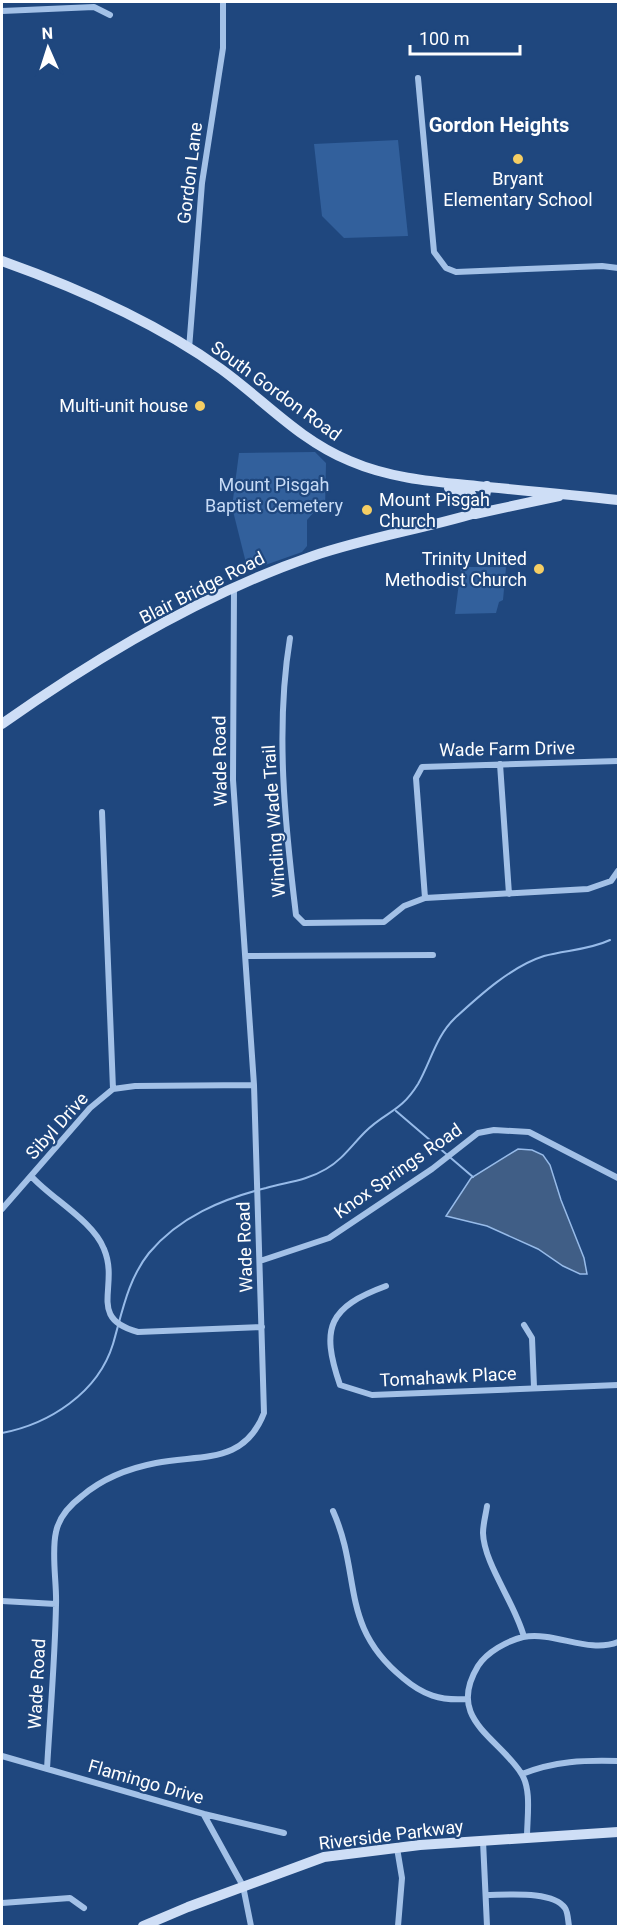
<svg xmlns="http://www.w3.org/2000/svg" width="620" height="1928" font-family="Roboto,sans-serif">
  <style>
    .green { fill: #32609c }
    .water { fill: #405e86; stroke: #97bbe9; stroke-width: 1.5 }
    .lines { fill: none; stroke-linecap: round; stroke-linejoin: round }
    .stream { stroke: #97bbe9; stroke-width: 2 }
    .street { stroke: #a3c1e7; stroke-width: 6 }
    .secondary { stroke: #cedef6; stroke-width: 10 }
    .poi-dot { fill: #f5ce64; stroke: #1f477e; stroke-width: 2 }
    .labels { text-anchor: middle; stroke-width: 4.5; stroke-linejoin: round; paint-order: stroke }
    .street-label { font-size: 18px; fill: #fff; stroke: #1f477e }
    .poi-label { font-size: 18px; fill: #fff; stroke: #1f477e; text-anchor: end }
    .park-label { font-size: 18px; fill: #c7dbf6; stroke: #1f477e }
    .neighbourhood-label { font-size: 20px; font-weight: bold; fill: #fff; stroke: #1f477e }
  </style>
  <rect width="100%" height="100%" fill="#1f477e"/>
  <path class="green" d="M 398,140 L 408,236 L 344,238 L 322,216 L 314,144 Z
    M 315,452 L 326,463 L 325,511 L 314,512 L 307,520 L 307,546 L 302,552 L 248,571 L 232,507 L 239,453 Z
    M 461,567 L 506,567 L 503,600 L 499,602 L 496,613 L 455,614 Z"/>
  <path class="water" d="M 518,1149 L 532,1150 L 543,1155 L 550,1165 L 561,1200 L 584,1258 L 587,1274 L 580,1274 L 563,1266 L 538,1249 L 487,1226 L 446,1216 L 471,1178 Z"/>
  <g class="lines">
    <path class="stream" d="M 396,1111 L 473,1177
      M 2,1433 C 49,1424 98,1393 113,1344 C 122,1313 128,1279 149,1253 C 179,1217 222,1199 266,1188 C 287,1182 306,1181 326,1169 C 342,1160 352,1145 365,1132 C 386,1111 400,1113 418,1084 C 431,1061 436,1036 455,1018 C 480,995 512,966 544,956 C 566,950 589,950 610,940"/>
    <path class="street" d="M 2,11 L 94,7 L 110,15
      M 418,78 L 434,252 L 446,268 L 456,272 L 602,266 L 618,268
      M 189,349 L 202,183 L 223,48 L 223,2
      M 290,638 C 275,729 285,824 296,915 L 304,923 L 384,922 L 404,906 L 425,898 L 588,889 L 611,881 L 618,871
      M 500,764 L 509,894
      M 102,812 L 113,1089
      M 425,898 L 416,778 L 422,767 L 618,761
      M 247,956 L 433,955
      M 32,1177 C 52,1199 93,1221 104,1249 C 120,1287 86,1318 138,1332 L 262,1327
      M 2,1209 L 90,1108 L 113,1089 L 135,1086 L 254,1085
      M 260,1261 L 329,1238 L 432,1169 L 478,1133 L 494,1130 L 529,1132 L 618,1178
      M 386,1286 C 329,1307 320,1327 340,1385 L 372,1395 L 618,1385
      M 524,1325 L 532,1338 L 534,1387
      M 487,1506 C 486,1514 483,1524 483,1533 C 484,1564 515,1603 524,1637
      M 333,1511 C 362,1576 339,1626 403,1678 C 423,1695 440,1701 467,1699
      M 2,1601 L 56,1604
      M 2,1756 L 204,1814 L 284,1833
      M 47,1769 C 50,1715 55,1660 56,1605 C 57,1584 51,1553 56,1532 C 59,1517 70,1505 82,1496 C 103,1478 130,1468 156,1463 C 201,1454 244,1465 264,1413 L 254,1085 L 233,780 L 234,587
      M 522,1774 C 555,1761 584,1760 618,1761
      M 204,1815 L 243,1886 L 251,1926
      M 527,1837 C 527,1818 532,1789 521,1773 C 497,1736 446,1719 478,1666 C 487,1652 507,1641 523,1637 C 555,1631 588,1654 618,1642
      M 483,1841 L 487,1926
      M 397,1848 L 402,1878 L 398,1926
      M 486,1895 C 505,1895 553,1890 565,1908 C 568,1912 568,1921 569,1926
      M 2,1903 L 70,1898 L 84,1908"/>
    <path class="secondary" d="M 2,261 C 75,287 157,323 221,369 C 265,401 299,440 350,461 C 394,480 440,482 487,487 C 531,491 575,495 618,500
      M 449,488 L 471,494 L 476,505 L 468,514
      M 475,514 L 559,496
      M 2,724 C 97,657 202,594 313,556 C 366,538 422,529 476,513 L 483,506 L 487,486
      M 143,1926 L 188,1907 L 324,1857 L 420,1845 L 618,1832"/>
  </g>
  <g class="poi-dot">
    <circle cx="518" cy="159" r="6"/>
    <circle cx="200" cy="406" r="6"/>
    <circle cx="367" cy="510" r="6"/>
    <circle cx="539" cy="569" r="6"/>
  </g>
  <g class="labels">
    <g class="street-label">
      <text transform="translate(190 173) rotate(-83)" y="6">Gordon Lane</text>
      <text transform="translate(276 391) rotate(36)" y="6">South Gordon Road</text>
      <text transform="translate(202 588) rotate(-27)" y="6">Blair Bridge Road</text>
      <text transform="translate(507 749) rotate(-1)" y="6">Wade Farm Drive</text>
      <text transform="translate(220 761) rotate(-91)" y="6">Wade Road</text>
      <text transform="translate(274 821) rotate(-94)" y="6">Winding Wade Trail</text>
      <text transform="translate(57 1126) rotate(-48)" y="6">Sibyl Drive</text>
      <text transform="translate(398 1171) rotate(-35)" y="6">Knox Springs Road</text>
      <text transform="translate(245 1247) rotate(-92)" y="6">Wade Road</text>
      <text transform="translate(448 1377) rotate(-3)" y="6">Tomahawk Place</text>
      <text transform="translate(37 1684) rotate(-87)" y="6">Wade Road</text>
      <text transform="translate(146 1782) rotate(16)" y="6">Flamingo Drive</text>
      <text transform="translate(391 1835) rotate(-7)" y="6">Riverside Parkway</text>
    </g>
    <g class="poi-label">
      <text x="518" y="185" text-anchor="middle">Bryant<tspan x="518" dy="21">Elementary School</tspan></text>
      <text x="188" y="412">Multi-unit house</text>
      <text x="379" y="506" text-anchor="start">Mount Pisgah<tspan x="379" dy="21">Church</tspan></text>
      <text x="527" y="565">Trinity United<tspan x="527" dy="21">Methodist Church</tspan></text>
    </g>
    <g class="park-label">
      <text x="274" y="491">Mount Pisgah<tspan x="274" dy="21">Baptist Cemetery</tspan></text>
    </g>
    <g class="neighbourhood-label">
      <text x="499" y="132">Gordon Heights</text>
    </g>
  </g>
  <rect width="620" height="1928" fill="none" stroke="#ffffff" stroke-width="6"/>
  <g transform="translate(48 48) rotate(357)" stroke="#1f477e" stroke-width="4.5" paint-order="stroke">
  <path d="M0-4.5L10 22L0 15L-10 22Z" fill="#ffffff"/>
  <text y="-9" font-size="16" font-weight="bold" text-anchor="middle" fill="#ffffff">N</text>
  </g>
  <path d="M410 45v9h110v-9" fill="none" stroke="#ffffff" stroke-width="3"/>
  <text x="419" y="45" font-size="18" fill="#ffffff" stroke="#1f477e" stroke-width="4.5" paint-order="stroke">100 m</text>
</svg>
